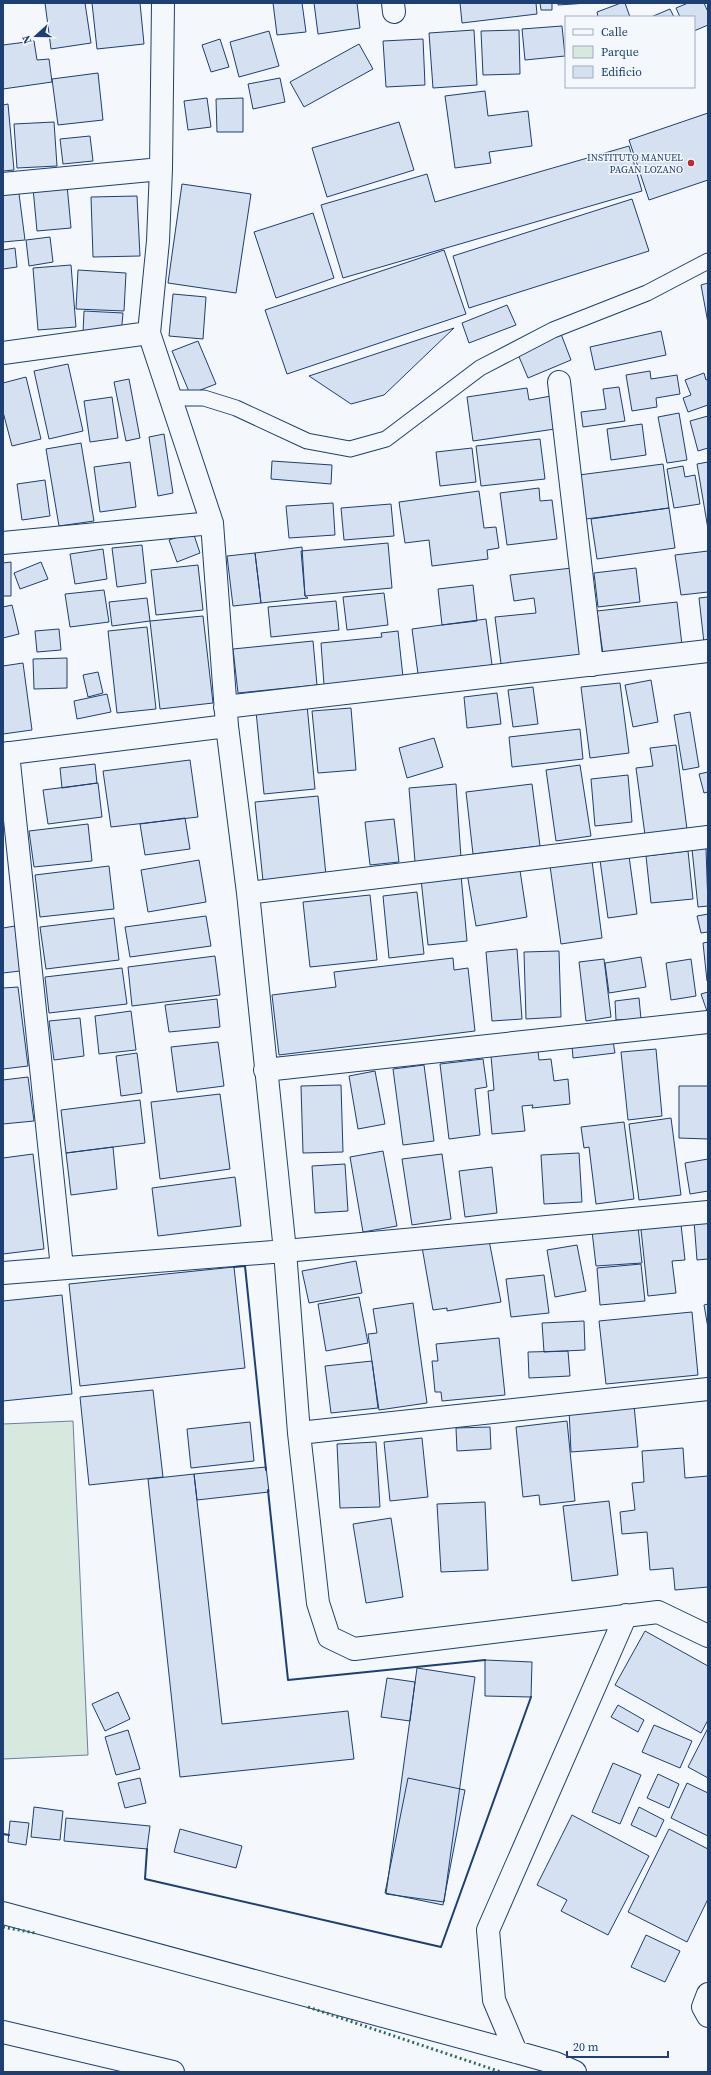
<svg xmlns="http://www.w3.org/2000/svg" width="711" height="2075" font-family="'Source Serif 4',serif">
  <style>
    .green { fill: #d7e8df; stroke: #687fa3 }
    .building { fill: #d5e0f0; stroke: #1d3f73 }
    .lines { fill: none; stroke-linecap: round; stroke-linejoin: round }
    .service-casing { stroke: #1d3f73; stroke-width: 17 }
    .minor-casing { stroke: #1d3f73; stroke-width: 24 }
    .trunk-casing { stroke: #1d3f73; stroke-width: 24 }
    .service { stroke: #f4f7fb; stroke-width: 15 }
    .minor { stroke: #f4f7fb; stroke-width: 22 }
    .trunk { stroke: #f4f7fb; stroke-width: 22 }
    .hedge { stroke: #2c6c60; stroke-width: 3; stroke-dasharray: 2 3; stroke-linecap: butt }
    .wall { stroke: #1d3f73; stroke-width: 2 }
    .poi-dot { fill: #c62828; stroke: #f4f7fb; stroke-width: 1.5 }
    .labels { text-anchor: middle; stroke-width: 3; stroke-linejoin: round; paint-order: stroke }
    .poi-label { font-size: 10px; fill: #1d3f73; stroke: #f4f7fb; text-anchor: end }
  </style>
  <rect width="100%" height="100%" fill="#f4f7fb"/>
  <path class="green" d="M 73,1421 L 88,1755 L 3,1759 L 3,1424 Z"/>
  <path class="building" d="M 45,3 L 85,3 L 91,43 L 51,49 Z
    M 92,3 L 140,3 L 144,44 L 97,49 Z
    M 273,3 L 302,3 L 306,32 L 277,35 Z
    M 314,3 L 357,3 L 360,28 L 318,34 Z
    M 460,3 L 536,3 L 537,14 L 462,23 Z
    M 540,3 L 552,3 L 552,10 L 541,10 Z
    M 558,3 L 588,3 L 558,5 Z
    M 621,3 L 625,3 L 630,17 L 598,17 L 597,12 Z
    M 688,3 L 704,3 L 708,12 L 708,25 L 694,31 L 694,17 L 680,17 L 676,8 Z
    M 670,9 L 674,17 L 651,17 Z
    M 562,26 L 565,56 L 525,60 L 522,29 Z
    M 474,30 L 477,85 L 433,88 L 429,33 Z
    M 519,30 L 520,74 L 483,75 L 481,31 Z
    M 269,31 L 279,66 L 239,77 L 230,42 Z
    M 220,39 L 229,67 L 211,72 L 202,45 Z
    M 423,39 L 425,85 L 386,87 L 383,41 Z
    M 34,41 L 37,60 L 49,59 L 52,82 L 3,89 L 3,45 Z
    M 359,44 L 373,69 L 304,107 L 290,82 Z
    M 98,73 L 103,120 L 58,125 L 52,79 Z
    M 280,78 L 285,102 L 253,109 L 248,84 Z
    M 485,91 L 488,116 L 528,111 L 532,146 L 489,152 L 491,163 L 455,168 L 445,96 Z
    M 207,98 L 211,127 L 188,130 L 184,101 Z
    M 243,98 L 243,132 L 217,132 L 216,99 Z
    M 8,104 L 14,170 L 3,171 L 3,105 Z
    M 708,113 L 708,180 L 649,200 L 629,140 Z
    M 54,122 L 57,166 L 17,168 L 14,124 Z
    M 399,122 L 414,170 L 327,197 L 312,148 Z
    M 90,136 L 93,161 L 63,164 L 60,139 Z
    M 629,146 L 642,191 L 343,278 L 321,205 L 427,174 L 435,202 Z
    M 182,184 L 251,194 L 236,293 L 168,283 Z
    M 67,185 L 71,228 L 37,231 L 33,188 Z
    M 18,186 L 25,240 L 3,242 L 3,187 Z
    M 137,196 L 140,256 L 93,257 L 91,197 Z
    M 632,199 L 649,251 L 469,308 L 453,256 Z
    M 313,213 L 334,278 L 276,298 L 254,232 Z
    M 50,237 L 53,262 L 29,266 L 26,240 Z
    M 15,248 L 17,267 L 3,269 L 3,250 Z
    M 444,250 L 466,314 L 287,374 L 265,310 Z
    M 71,265 L 76,327 L 38,330 L 33,268 Z
    M 78,270 L 126,273 L 124,311 L 76,309 Z
    M 708,283 L 708,323 L 701,285 Z
    M 173,294 L 206,297 L 203,339 L 169,336 Z
    M 507,305 L 516,325 L 469,343 L 462,323 Z
    M 84,311 L 123,313 L 121,335 L 83,333 Z
    M 454,328 L 384,395 L 351,404 L 309,376 Z
    M 661,331 L 666,355 L 595,370 L 590,347 Z
    M 561,334 L 571,360 L 528,378 L 517,352 Z
    M 198,341 L 216,384 L 190,394 L 172,351 Z
    M 68,364 L 83,431 L 49,439 L 34,371 Z
    M 650,371 L 651,379 L 677,375 L 680,394 L 656,398 L 657,407 L 632,411 L 626,375 Z
    M 704,373 L 706,380 L 708,379 L 708,405 L 688,412 L 683,398 L 691,395 L 685,380 Z
    M 26,377 L 41,439 L 12,446 L 3,412 L 3,383 Z
    M 129,379 L 140,438 L 126,441 L 114,382 Z
    M 619,387 L 625,421 L 583,427 L 581,412 L 606,409 L 603,389 Z
    M 527,388 L 529,400 L 551,396 L 555,429 L 473,441 L 467,397 Z
    M 112,397 L 118,438 L 90,442 L 84,401 Z
    M 679,413 L 687,460 L 667,463 L 658,417 Z
    M 708,416 L 708,448 L 698,451 L 690,421 Z
    M 642,424 L 646,455 L 611,460 L 607,429 Z
    M 164,434 L 173,493 L 158,496 L 149,437 Z
    M 540,439 L 545,479 L 481,486 L 476,446 Z
    M 81,443 L 94,521 L 59,526 L 46,449 Z
    M 472,448 L 476,482 L 440,486 L 436,452 Z
    M 272,461 L 332,465 L 331,484 L 271,479 Z
    M 130,462 L 136,507 L 100,512 L 94,467 Z
    M 708,462 L 708,529 L 697,464 Z
    M 663,464 L 669,508 L 586,519 L 579,475 Z
    M 683,466 L 685,477 L 695,475 L 700,504 L 674,508 L 667,469 Z
    M 45,480 L 50,516 L 22,520 L 17,484 Z
    M 539,488 L 540,501 L 552,500 L 557,539 L 507,545 L 500,493 Z
    M 479,491 L 484,528 L 496,527 L 499,548 L 487,550 L 488,559 L 432,566 L 429,540 L 405,543 L 399,502 Z
    M 333,503 L 335,535 L 289,538 L 286,506 Z
    M 391,504 L 394,536 L 344,540 L 341,508 Z
    M 669,508 L 675,548 L 597,559 L 591,519 Z
    M 193,532 L 200,553 L 177,562 L 169,540 Z
    M 388,543 L 392,588 L 305,596 L 301,551 Z
    M 142,545 L 146,583 L 117,587 L 112,548 Z
    M 302,547 L 305,596 L 308,598 L 261,603 L 255,553 Z
    M 103,549 L 107,579 L 75,584 L 70,554 Z
    M 708,551 L 708,592 L 681,595 L 675,555 Z
    M 255,553 L 261,603 L 233,606 L 227,556 Z
    M 11,562 L 11,596 L 3,596 L 3,563 Z
    M 41,562 L 48,579 L 20,589 L 14,573 Z
    M 198,565 L 203,610 L 156,615 L 151,570 Z
    M 572,568 L 583,655 L 501,664 L 495,617 L 536,613 L 534,598 L 514,601 L 510,575 Z
    M 636,568 L 640,602 L 598,607 L 594,573 Z
    M 473,585 L 477,621 L 442,625 L 438,589 Z
    M 104,590 L 109,622 L 70,627 L 65,594 Z
    M 384,593 L 388,625 L 347,630 L 343,597 Z
    M 708,597 L 708,643 L 704,643 L 699,598 Z
    M 147,598 L 150,621 L 112,626 L 109,602 Z
    M 336,601 L 339,630 L 271,637 L 268,607 Z
    M 677,602 L 682,645 L 603,654 L 597,611 Z
    M 12,605 L 19,634 L 3,638 L 3,607 Z
    M 203,616 L 213,703 L 160,709 L 150,621 Z
    M 486,619 L 492,665 L 418,674 L 412,629 Z
    M 147,627 L 156,709 L 117,713 L 108,631 Z
    M 59,629 L 61,650 L 37,652 L 35,631 Z
    M 398,631 L 403,677 L 324,685 L 321,643 L 382,637 L 381,633 Z
    M 313,641 L 317,685 L 238,693 L 233,649 Z
    M 67,658 L 67,688 L 34,689 L 33,659 Z
    M 23,663 L 32,730 L 3,734 L 3,666 Z
    M 98,672 L 103,693 L 88,697 L 83,675 Z
    M 651,680 L 658,722 L 633,727 L 625,685 Z
    M 620,683 L 629,753 L 590,758 L 581,687 Z
    M 533,687 L 538,724 L 513,727 L 508,690 Z
    M 497,693 L 501,724 L 467,728 L 464,697 Z
    M 107,694 L 111,712 L 77,719 L 74,701 Z
    M 307,705 L 315,789 L 264,794 L 256,711 Z
    M 351,708 L 356,770 L 318,773 L 312,711 Z
    M 690,712 L 699,767 L 683,770 L 674,715 Z
    M 580,729 L 583,759 L 512,767 L 509,737 Z
    M 434,738 L 443,767 L 407,778 L 399,748 Z
    M 676,745 L 687,829 L 645,835 L 636,768 L 653,766 L 650,748 Z
    M 190,760 L 198,817 L 111,827 L 103,771 Z
    M 95,764 L 97,783 L 62,788 L 60,768 Z
    M 580,765 L 591,836 L 556,841 L 546,770 Z
    M 708,772 L 708,792 L 704,793 L 699,774 Z
    M 628,775 L 632,822 L 595,826 L 591,779 Z
    M 98,783 L 102,817 L 48,824 L 43,790 Z
    M 456,784 L 461,858 L 415,862 L 409,788 Z
    M 532,784 L 540,846 L 473,854 L 466,792 Z
    M 318,796 L 326,875 L 263,881 L 255,802 Z
    M 185,818 L 190,849 L 145,855 L 140,824 Z
    M 394,819 L 399,862 L 370,865 L 365,822 Z
    M 88,824 L 92,861 L 34,867 L 29,831 Z
    M 706,848 L 708,906 L 698,907 L 692,849 Z
    M 688,851 L 693,899 L 651,903 L 646,856 Z
    M 629,856 L 637,914 L 608,918 L 600,860 Z
    M 199,860 L 206,902 L 148,912 L 141,870 Z
    M 592,861 L 602,938 L 561,944 L 550,866 Z
    M 519,864 L 527,917 L 476,926 L 467,873 Z
    M 109,866 L 114,909 L 40,917 L 35,875 Z
    M 461,875 L 467,941 L 428,945 L 421,879 Z
    M 417,892 L 424,954 L 389,958 L 383,896 Z
    M 370,895 L 377,960 L 310,967 L 303,902 Z
    M 708,914 L 708,932 L 701,933 L 697,916 Z
    M 206,916 L 211,946 L 130,957 L 125,927 Z
    M 114,918 L 119,960 L 46,969 L 40,927 Z
    M 15,926 L 20,971 L 3,973 L 3,928 Z
    M 708,942 L 708,981 L 707,981 L 703,943 Z
    M 517,949 L 522,1019 L 492,1021 L 486,952 Z
    M 559,951 L 561,1017 L 526,1019 L 524,952 Z
    M 215,956 L 220,995 L 132,1006 L 128,967 Z
    M 641,957 L 646,987 L 609,993 L 605,963 Z
    M 453,958 L 454,970 L 468,968 L 475,1031 L 279,1055 L 272,995 L 336,987 L 334,972 Z
    M 604,959 L 611,1017 L 586,1021 L 579,962 Z
    M 691,959 L 696,996 L 671,1000 L 666,963 Z
    M 122,968 L 127,1004 L 49,1013 L 45,977 Z
    M 18,987 L 28,1066 L 3,1069 L 3,988 Z
    M 708,992 L 708,1014 L 701,994 Z
    M 639,998 L 641,1019 L 616,1020 L 615,1001 Z
    M 217,999 L 220,1027 L 169,1032 L 165,1005 Z
    M 131,1011 L 136,1050 L 99,1054 L 95,1016 Z
    M 80,1018 L 84,1056 L 54,1060 L 49,1021 Z
    M 613,1041 L 615,1053 L 573,1058 L 572,1046 Z
    M 218,1042 L 224,1086 L 177,1092 L 171,1047 Z
    M 656,1049 L 662,1116 L 628,1120 L 621,1052 Z
    M 538,1051 L 539,1060 L 551,1059 L 554,1081 L 568,1079 L 570,1104 L 532,1108 L 533,1105 L 522,1106 L 525,1131 L 492,1134 L 488,1091 L 494,1090 L 491,1056 Z
    M 137,1053 L 142,1093 L 121,1096 L 116,1056 Z
    M 483,1059 L 487,1087 L 475,1089 L 480,1135 L 449,1139 L 440,1064 Z
    M 424,1065 L 434,1141 L 403,1145 L 393,1069 Z
    M 375,1071 L 385,1124 L 358,1129 L 349,1076 Z
    M 28,1077 L 34,1121 L 3,1124 L 3,1080 Z
    M 341,1085 L 343,1152 L 303,1153 L 301,1086 Z
    M 679,1086 L 708,1086 L 708,1139 L 679,1138 Z
    M 220,1094 L 230,1169 L 160,1179 L 151,1102 Z
    M 140,1100 L 145,1143 L 66,1153 L 61,1110 Z
    M 671,1118 L 681,1195 L 639,1200 L 629,1124 Z
    M 624,1122 L 634,1199 L 596,1204 L 589,1147 L 584,1148 L 581,1127 Z
    M 113,1147 L 117,1189 L 71,1195 L 66,1153 Z
    M 383,1151 L 397,1226 L 363,1232 L 350,1157 Z
    M 579,1153 L 582,1202 L 544,1204 L 541,1155 Z
    M 33,1154 L 44,1249 L 3,1254 L 3,1158 Z
    M 442,1154 L 451,1219 L 412,1225 L 402,1159 Z
    M 708,1159 L 708,1191 L 690,1194 L 685,1163 Z
    M 345,1164 L 348,1211 L 315,1213 L 312,1166 Z
    M 492,1167 L 497,1213 L 465,1217 L 459,1171 Z
    M 235,1177 L 241,1226 L 158,1236 L 152,1188 Z
    M 680,1216 L 685,1260 L 672,1261 L 676,1293 L 648,1296 L 640,1220 Z
    M 708,1220 L 708,1259 L 697,1260 L 694,1221 Z
    M 638,1227 L 642,1263 L 596,1266 L 592,1231 Z
    M 488,1235 L 501,1302 L 447,1311 L 447,1308 L 433,1310 L 422,1247 Z
    M 577,1245 L 586,1291 L 555,1297 L 547,1250 Z
    M 356,1261 L 362,1293 L 309,1303 L 302,1271 Z
    M 641,1264 L 645,1301 L 600,1305 L 597,1268 Z
    M 234,1267 L 245,1368 L 80,1386 L 69,1284 Z
    M 544,1275 L 549,1313 L 511,1317 L 506,1279 Z
    M 62,1295 L 72,1394 L 3,1401 L 3,1301 Z
    M 359,1297 L 368,1343 L 326,1351 L 318,1304 Z
    M 413,1303 L 427,1403 L 379,1410 L 368,1334 L 377,1333 L 373,1309 Z
    M 708,1304 L 708,1328 L 704,1305 Z
    M 692,1312 L 698,1375 L 606,1384 L 599,1321 Z
    M 584,1321 L 585,1350 L 544,1352 L 542,1323 Z
    M 499,1338 L 505,1395 L 442,1401 L 441,1392 L 435,1392 L 432,1361 L 438,1361 L 436,1344 Z
    M 568,1351 L 570,1376 L 529,1378 L 528,1352 Z
    M 372,1361 L 378,1408 L 331,1413 L 325,1366 Z
    M 153,1390 L 163,1477 L 89,1485 L 80,1397 Z
    M 634,1405 L 638,1447 L 571,1452 L 569,1409 Z
    M 567,1421 L 575,1501 L 540,1505 L 539,1495 L 523,1497 L 516,1427 Z
    M 250,1422 L 254,1461 L 191,1468 L 187,1429 Z
    M 490,1427 L 491,1449 L 457,1451 L 456,1428 Z
    M 422,1438 L 428,1497 L 390,1501 L 384,1442 Z
    M 376,1442 L 380,1507 L 340,1508 L 337,1444 Z
    M 683,1448 L 685,1478 L 708,1476 L 708,1587 L 675,1590 L 673,1568 L 650,1570 L 647,1532 L 622,1534 L 620,1512 L 635,1510 L 632,1483 L 644,1482 L 642,1451 Z
    M 266,1467 L 269,1492 L 197,1500 L 194,1474 Z
    M 194,1474 L 222,1724 L 348,1711 L 354,1759 L 180,1777 L 148,1479 Z
    M 609,1501 L 618,1575 L 572,1581 L 563,1506 Z
    M 485,1502 L 488,1570 L 441,1572 L 437,1504 Z
    M 391,1518 L 403,1597 L 366,1603 L 353,1524 Z
    M 645,1631 L 708,1666 L 708,1720 L 701,1733 L 615,1685 Z
    M 485,1660 L 532,1662 L 531,1697 L 485,1696 Z
    M 417,1668 L 475,1677 L 444,1902 L 386,1894 Z
    M 387,1678 L 415,1682 L 410,1721 L 381,1717 Z
    M 118,1692 L 130,1719 L 105,1731 L 92,1704 Z
    M 618,1705 L 644,1720 L 638,1732 L 611,1717 Z
    M 654,1725 L 692,1741 L 680,1768 L 642,1752 Z
    M 708,1728 L 708,1778 L 688,1767 Z
    M 128,1730 L 140,1769 L 116,1775 L 105,1737 Z
    M 613,1763 L 641,1775 L 620,1824 L 592,1812 Z
    M 658,1774 L 679,1784 L 669,1808 L 647,1798 Z
    M 140,1778 L 146,1803 L 125,1808 L 118,1783 Z
    M 408,1778 L 465,1790 L 443,1905 L 385,1893 Z
    M 687,1783 L 708,1793 L 708,1836 L 671,1818 Z
    M 34,1807 L 63,1811 L 60,1840 L 31,1837 Z
    M 639,1807 L 664,1820 L 656,1837 L 631,1825 Z
    M 572,1815 L 649,1856 L 608,1935 L 561,1911 L 567,1900 L 537,1885 Z
    M 66,1818 L 150,1826 L 147,1849 L 64,1841 Z
    M 10,1821 L 29,1823 L 26,1845 L 8,1842 Z
    M 180,1829 L 242,1846 L 236,1868 L 174,1852 Z
    M 669,1829 L 708,1849 L 708,1899 L 687,1942 L 628,1912 Z
    M 646,1935 L 680,1951 L 665,1982 L 631,1967 Z"/>
  <g class="lines">
    <defs>
      <path id="service" d="M 170,398 L 204,398 L 236,408 L 307,441 L 350,449 L 386,439 L 480,368 L 553,330 L 647,293 L 708,261"/>
      <path id="minor" d="M 163,3 L 161,169 L 158,241 L 149,333 L 212,523 L 227,726 L 248,893 L 285,1251 L 299,1433 L 318,1603 L 329,1637 L 354,1649 L 658,1612 L 708,1636
        M 393,3 L 394,12
        M 3,184 L 161,169
        M 3,353 L 149,333
        M 559,382 L 592,665
        M 3,543 L 212,523
        M 225,707 L 708,651
        M 8,753 L 62,1268
        M 3,754 L 227,726
        M 248,893 L 708,837
        M 265,1070 L 708,1022
        M 3,1273 L 285,1251 L 708,1212
        M 299,1433 L 708,1389
        M 3,1913 L 516,2052 L 555,2063 L 575,2072
        M 708,1994 L 703,2007 L 708,2016
        M 516,2052 L 494,2000 L 488,1930 L 626,1615"/>
      <path id="trunk" d="M 3,2032 L 173,2072"/>
    </defs>
    <use href="#service" class="service-casing"/>
    <use href="#minor" class="minor-casing"/>
    <use href="#trunk" class="trunk-casing"/>
    <use href="#service" class="service"/>
    <use href="#minor" class="minor"/>
    <use href="#trunk" class="trunk"/>
    <path class="hedge" d="M 3,1927 L 35,1933
      M 308,2007 L 501,2072"/>
    <path class="wall" d="M 234,1267 L 245,1266 L 266,1470
      M 268,1490 L 288,1680 L 485,1660
      M 3,1834 L 9,1835
      M 147,1849 L 145,1879 L 441,1947 L 531,1697"/>
  </g>
  <circle class="poi-dot" cx="691" cy="163" r="4"/>
  <g class="labels">
    <g class="poi-label">
      <text x="683" y="161">INSTITUTO MANUEL<tspan x="683" dy="12">PAGAN LOZANO</tspan></text>
    </g>
  </g>
  <rect width="711" height="2075" fill="none" stroke="#1d3f73" stroke-width="8"/>
  <rect x="565" y="16" width="130" height="72" fill="#f4f7fb" stroke="#9eadc5"/>
  <rect x="573" y="29" width="20" height="6" fill="#f4f7fb" stroke="#9eadc5"/>
  <text x="601" y="36" font-size="12" fill="#1d3f73">Calle</text>
  <rect x="573" y="46" width="20" height="12" fill="#d7e8df" stroke="#9eadc5"/>
  <text x="601" y="56" font-size="12" fill="#1d3f73">Parque</text>
  <rect x="573" y="66" width="20" height="12" fill="#d5e0f0" stroke="#9eadc5"/>
  <text x="601" y="76" font-size="12" fill="#1d3f73">Edificio</text>
  <g transform="translate(36 36) rotate(249)" stroke="#f4f7fb" stroke-width="3" paint-order="stroke">
  <path d="M0-3L7 15L0 10L-7 15Z" fill="#1d3f73"/>
  <text y="-6" font-size="11" font-weight="bold" text-anchor="middle" fill="#1d3f73">N</text>
  </g>
  <path d="M567 2051v6h101v-6" fill="none" stroke="#1d3f73" stroke-width="2"/>
  <text x="573" y="2051" font-size="12" fill="#1d3f73" stroke="#f4f7fb" stroke-width="3" paint-order="stroke">20 m</text>
</svg>
